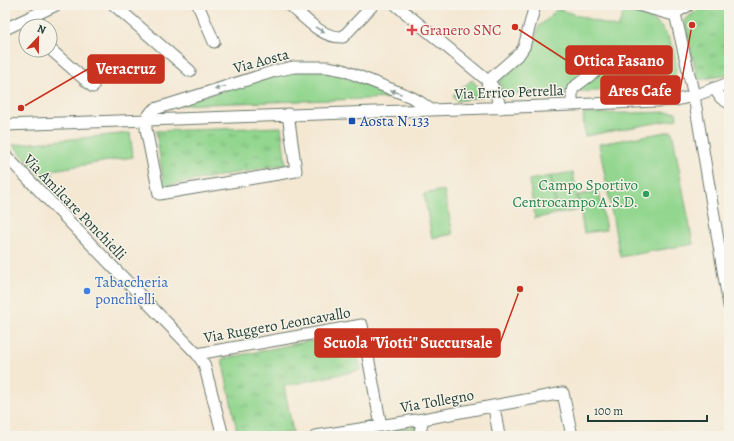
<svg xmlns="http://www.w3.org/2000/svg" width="734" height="441" font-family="Alegreya,serif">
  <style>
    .green { fill: #92d68f; stroke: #588a62 }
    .park { fill: url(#park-tufts); stroke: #588a62 }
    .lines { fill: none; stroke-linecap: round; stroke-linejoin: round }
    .minor-casing { stroke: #6a796c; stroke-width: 13 }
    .minor { stroke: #fff; stroke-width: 11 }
    .oneway { fill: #8f9e9a }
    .health-dot { fill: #e0444e; stroke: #f7f3e8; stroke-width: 1.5 }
    .transit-dot { fill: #1a4fb4; stroke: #f7f3e8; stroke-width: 1.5 }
    .leisure-dot { fill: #2e9e5b; stroke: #f7f3e8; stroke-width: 1.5 }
    .shop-dot { fill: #3f7fe0; stroke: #f7f3e8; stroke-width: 1.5 }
    .labels { text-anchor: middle; stroke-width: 3; stroke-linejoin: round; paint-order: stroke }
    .health-label { font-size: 15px; fill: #be3a42; stroke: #f7f3e8; text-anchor: start }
    .street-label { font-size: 15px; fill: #1f3d34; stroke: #f7f3e8 }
    .transit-label { font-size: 15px; fill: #164399; stroke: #f7f3e8; text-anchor: start }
    .leisure-label { font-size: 15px; fill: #27864d; stroke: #f7f3e8; text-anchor: end }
    .shop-label { font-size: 15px; fill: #366cbe; stroke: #f7f3e8; text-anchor: start }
    .leader { fill: none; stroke: #c8321e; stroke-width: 1.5 }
    .callout-dot { fill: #c8321e; stroke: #f7f3e8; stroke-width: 1.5 }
    .callout { fill: #c8321e; stroke: #c8321e; stroke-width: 1.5 }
    .callout-label { font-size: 16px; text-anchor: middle; font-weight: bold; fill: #fff }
  </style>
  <defs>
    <pattern id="park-tufts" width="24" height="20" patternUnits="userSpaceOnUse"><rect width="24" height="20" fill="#92d68f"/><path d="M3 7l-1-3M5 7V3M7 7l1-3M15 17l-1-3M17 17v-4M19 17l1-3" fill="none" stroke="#77af76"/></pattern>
  </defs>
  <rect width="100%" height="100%" fill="#f7f3e8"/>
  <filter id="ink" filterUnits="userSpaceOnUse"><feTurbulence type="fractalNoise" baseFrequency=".025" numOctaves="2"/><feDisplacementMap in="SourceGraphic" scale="8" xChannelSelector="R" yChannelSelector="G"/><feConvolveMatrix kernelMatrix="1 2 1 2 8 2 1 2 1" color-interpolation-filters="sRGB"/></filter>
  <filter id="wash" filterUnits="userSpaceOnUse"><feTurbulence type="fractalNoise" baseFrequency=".012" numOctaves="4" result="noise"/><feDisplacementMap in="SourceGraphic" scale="16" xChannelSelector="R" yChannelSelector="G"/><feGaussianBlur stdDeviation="0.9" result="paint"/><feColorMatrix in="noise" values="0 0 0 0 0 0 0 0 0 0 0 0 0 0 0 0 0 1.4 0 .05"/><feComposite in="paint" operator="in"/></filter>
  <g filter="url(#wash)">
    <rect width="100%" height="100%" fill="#f4e8d3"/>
    <path class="green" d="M 557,9 L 618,28 L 624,11 C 636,14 649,16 658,24 C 670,34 679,60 675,75 C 673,82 664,86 658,89 L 504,94 L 499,81 L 526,60 L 532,50 L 539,26 L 549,18 Z
      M 321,71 L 347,75 L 375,89 L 396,96 L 396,98 L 174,105 L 285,72 Z
      M 676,112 L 677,119 L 585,136 L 583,114 Z
      M 672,131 L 693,244 L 620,257 L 599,144 Z
      M 130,133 L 133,157 L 52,170 L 56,192 L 13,145 Z
      M 573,172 L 579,210 L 558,214 L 551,176 Z
      M 550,176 L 557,214 L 535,218 L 529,180 Z
      M 444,190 L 453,234 L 432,238 L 424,194 Z
      M 599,192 L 606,230 L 584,233 L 578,195 Z
      M 417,426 L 413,436 L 359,436 Z"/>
    <path class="park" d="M 705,5 L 729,5 L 729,75 L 698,80 L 684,20 Z
      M 472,80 L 479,88 L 482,97 L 457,101 L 453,95 Z
      M 281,127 L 286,164 L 164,186 L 156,131 Z
      M 353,332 L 361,370 L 284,386 L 293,432 L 271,436 L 238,436 L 222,359 Z"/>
  </g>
  <g filter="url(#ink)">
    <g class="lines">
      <defs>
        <path id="minor" d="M 114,5 L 190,71
          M 198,5 L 214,42
          M 290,5 C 305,18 321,38 343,37 L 373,5
          M 396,5 L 488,81 L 493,87 L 501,108
          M 638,5 L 670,14 L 675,13 L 689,5
          M 673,5 L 694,96 L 729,306
          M 5,29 L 56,5
          M 50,49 L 93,87
          M 487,87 L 488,81 L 520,53 L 524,47 L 535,5
          M 714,88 L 721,98 L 729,103
          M 572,105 L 572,92 L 573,88 L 620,53
          M 288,114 L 296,171 L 159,194 L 146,129 L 146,119 L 152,111 L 155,109 L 275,71 L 294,67 L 327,67 L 343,70 L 411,97 L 420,102 L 431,110
          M 5,125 L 572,105 L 676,100 L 694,96 L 729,83
          M 5,155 L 197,354 L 204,364 L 223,436
          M 197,354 L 362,325 L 381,426
          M 494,407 L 499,436
          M 316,436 L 423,419 L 563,393 L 572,436
          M 419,436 L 423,419"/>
      </defs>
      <use href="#minor" class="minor-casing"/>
      <use href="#minor" class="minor"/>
    </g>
    <defs><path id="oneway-solid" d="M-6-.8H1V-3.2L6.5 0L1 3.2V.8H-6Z"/></defs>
    <g class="oneway">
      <use href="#oneway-solid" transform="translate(320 30) rotate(31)"/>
      <use href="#oneway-solid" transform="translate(220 88) rotate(163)"/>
      <use href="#oneway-solid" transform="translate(396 92) rotate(-159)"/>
    </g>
  </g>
  <path class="health-dot" d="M410 24h4v4h4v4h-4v4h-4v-4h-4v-4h4z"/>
  <rect class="transit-dot" x="348" y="117" width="8" height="8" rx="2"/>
  <circle class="leisure-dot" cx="646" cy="194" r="4"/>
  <circle class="shop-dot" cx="87" cy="291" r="4"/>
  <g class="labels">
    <g class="health-label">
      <text x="420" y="35">Granero SNC</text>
    </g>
    <g class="street-label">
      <text transform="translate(261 61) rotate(-15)" y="5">Via Aosta</text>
      <text transform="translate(509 92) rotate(-2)" y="5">Via Errico Petrella</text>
      <text transform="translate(75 207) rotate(46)" y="5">Via Amilcare Ponchielli</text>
      <text transform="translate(277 325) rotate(-10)" y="5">Via Ruggero Leoncavallo</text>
      <text transform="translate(437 401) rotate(-10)" y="5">Via Tollegno</text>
    </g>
    <g class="transit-label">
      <text x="360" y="126">Aosta N.133</text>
    </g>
    <g class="leisure-label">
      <text x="638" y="190">Campo Sportivo<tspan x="638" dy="17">Centrocampo A.S.D.</tspan></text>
    </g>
    <g class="shop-label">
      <text x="95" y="287">Tabaccheria<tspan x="95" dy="17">ponchielli</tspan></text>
    </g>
  </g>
  <path class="leader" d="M515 27L566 60M21 108L88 69M692 25L680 90M520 289L500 343"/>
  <g class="callout-dot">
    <circle cx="515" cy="27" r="4"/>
    <circle cx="21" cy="108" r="4"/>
    <circle cx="692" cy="25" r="4"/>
    <circle cx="520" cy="289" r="4"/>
  </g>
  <g class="callout">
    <rect x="566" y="46" width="106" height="28" rx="4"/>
    <rect x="88" y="55" width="76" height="28" rx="4"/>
    <rect x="601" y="76" width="79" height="28" rx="4"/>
    <rect x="315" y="329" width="185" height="28" rx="4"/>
  </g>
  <g class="callout-label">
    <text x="619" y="66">Ottica Fasano</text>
    <text x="126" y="74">Veracruz</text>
    <text x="640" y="96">Ares Cafe</text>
    <text x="408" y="348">Scuola "Viotti" Succursale</text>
  </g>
  <rect width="734" height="441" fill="none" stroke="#f7f3e8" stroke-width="20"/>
  <g transform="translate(38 38) rotate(22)"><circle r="19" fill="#f7f3e8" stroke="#a1aaa0"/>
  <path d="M0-3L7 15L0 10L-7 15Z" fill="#c8321e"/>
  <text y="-6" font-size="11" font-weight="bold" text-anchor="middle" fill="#1f3d34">N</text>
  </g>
  <path d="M588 415v6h119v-6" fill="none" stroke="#1f3d34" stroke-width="2"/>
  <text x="594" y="415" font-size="12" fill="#1f3d34" stroke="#f7f3e8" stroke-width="3" paint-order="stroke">100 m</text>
</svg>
